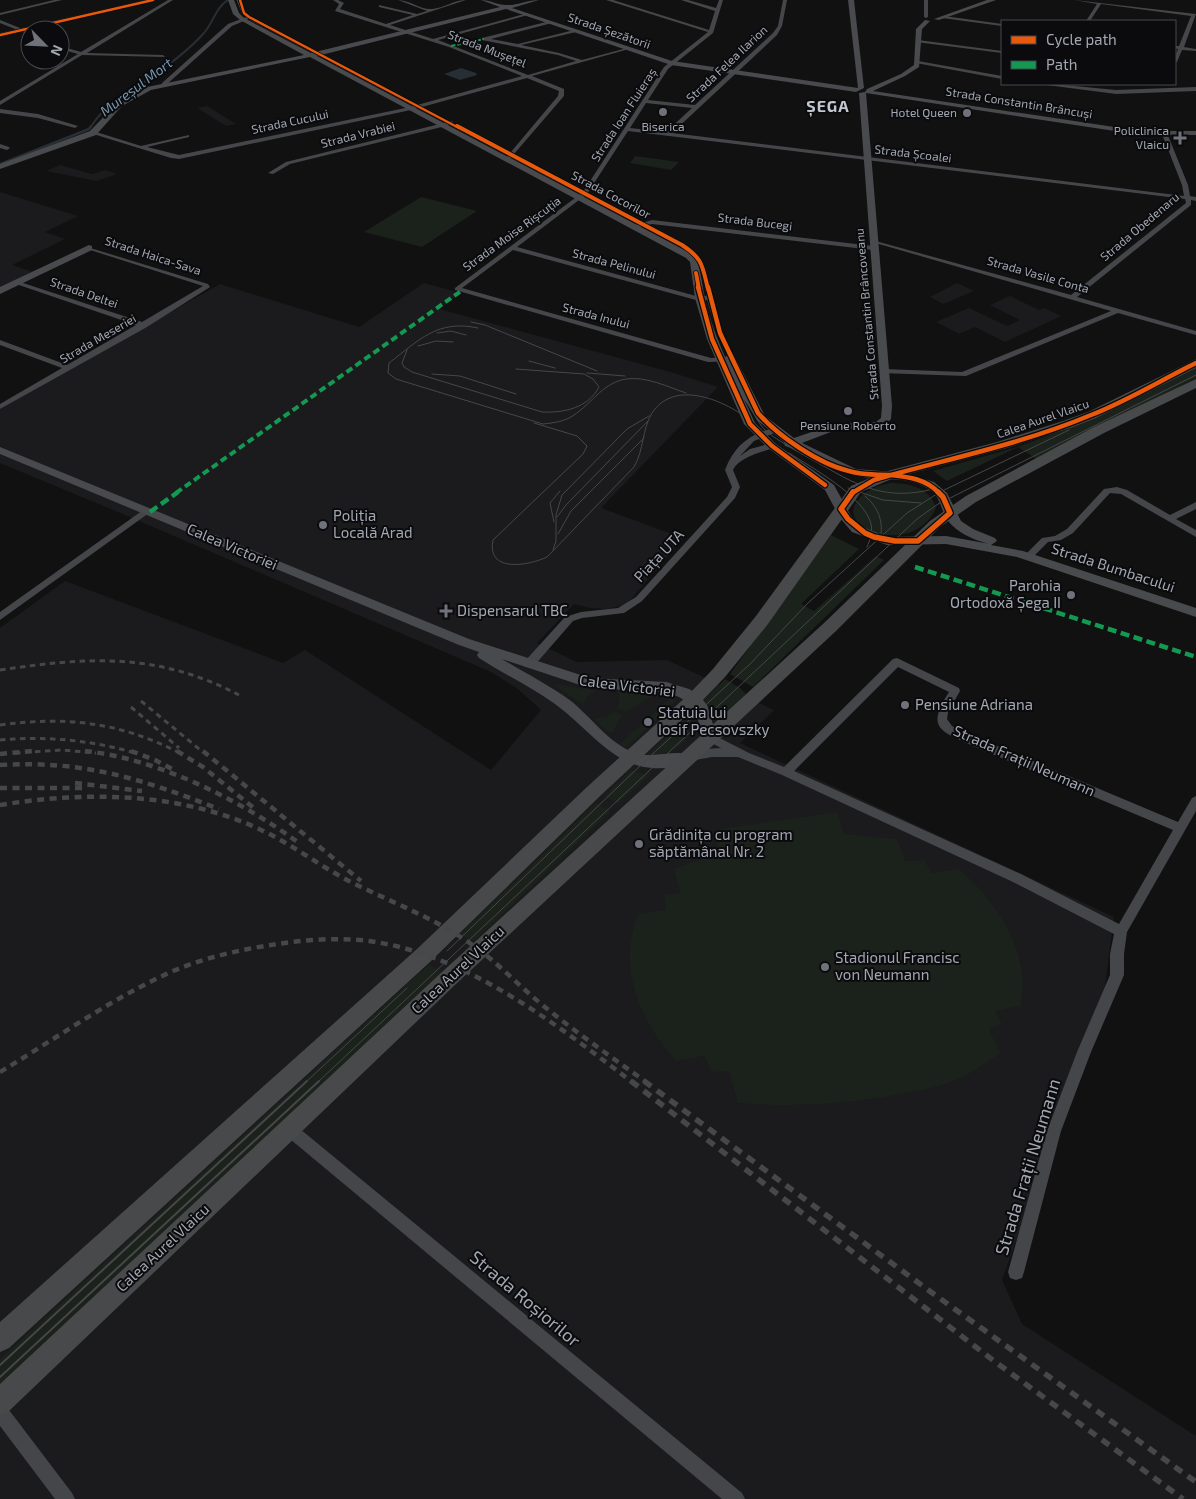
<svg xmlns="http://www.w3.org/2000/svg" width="1196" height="1499" font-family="'Exo 2',sans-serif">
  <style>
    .built { fill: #1b1b1d }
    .green { fill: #1b211b }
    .water { fill: #272e34 }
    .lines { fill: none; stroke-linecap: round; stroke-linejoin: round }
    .stream-far1 { stroke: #272e34; stroke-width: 2 }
    .stream { stroke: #272e34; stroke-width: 2.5 }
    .street { fill: #454649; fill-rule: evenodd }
    .secondary { fill: #494a4d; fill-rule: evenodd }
    .primary { fill: #47494b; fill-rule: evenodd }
    .tram-far1 { stroke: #464749; stroke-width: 1 }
    .tram { stroke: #464749; stroke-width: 2 }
    .rail-far2 { stroke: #464749; stroke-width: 3; stroke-dasharray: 5.5 4.5; stroke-linecap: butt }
    .rail-far1 { stroke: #464749; stroke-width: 4.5; stroke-dasharray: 7 5.5; stroke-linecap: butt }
    .rail { stroke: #464749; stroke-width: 5.5; stroke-dasharray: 9 7; stroke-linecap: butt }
    .quiet-far2 { stroke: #139951; stroke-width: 2; stroke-dasharray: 4.5 2; stroke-linecap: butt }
    .quiet-far1 { stroke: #139951; stroke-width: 4; stroke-dasharray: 7 4; stroke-linecap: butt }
    .quiet { stroke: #139951; stroke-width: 4.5; stroke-dasharray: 9 4.5; stroke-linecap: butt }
    .cycleway-far3-casing { stroke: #0b0b0d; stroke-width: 4 }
    .cycleway-far2-casing { stroke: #0b0b0d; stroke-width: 5.5 }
    .cycleway-far1-casing { stroke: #0b0b0d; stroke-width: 7 }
    .cycleway-casing { stroke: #0b0b0d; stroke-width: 8 }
    .cycleway-far3 { stroke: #e8590c; stroke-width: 2.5 }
    .cycleway-far2 { stroke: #e8590c; stroke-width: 4 }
    .cycleway-far1 { stroke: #e8590c; stroke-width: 4.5 }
    .cycleway { stroke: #e8590c; stroke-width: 5.5 }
    .poi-dot { fill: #6f727a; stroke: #0b0b0d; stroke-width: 2 }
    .labels { text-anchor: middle; stroke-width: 4; stroke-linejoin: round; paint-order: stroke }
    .far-street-label { font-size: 12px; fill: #a2a7b2; stroke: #0b0b0d }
    .far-poi-label { font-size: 12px; fill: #a2a7b2; stroke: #0b0b0d; text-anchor: end }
    .far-water-label { font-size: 14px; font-style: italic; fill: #7896ad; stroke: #0b0b0d }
    .poi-label { font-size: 15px; fill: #a2a7b2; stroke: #0b0b0d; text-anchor: start }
    .street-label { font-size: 15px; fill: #a2a7b2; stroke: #0b0b0d }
    .far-district-label { font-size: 16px; font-weight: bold; letter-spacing: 1px; fill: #c2c6ce; stroke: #0b0b0d }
    .near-street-label { font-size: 18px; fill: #a2a7b2; stroke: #0b0b0d }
  </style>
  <rect width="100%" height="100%" fill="#111"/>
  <path class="built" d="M 207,106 L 236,124 L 226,126 L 197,108 Z
    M 60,165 L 92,174 L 105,170 L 117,174 L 97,181 L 46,171 Z
    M 0,192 L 78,216 L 45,232 L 65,239 L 12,265 L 36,273 L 0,291 Z
    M 424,283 L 461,293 L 439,309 L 674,373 L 718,387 L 601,508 L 683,538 L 627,604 L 608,609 L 590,608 L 574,604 L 537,643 L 577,662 L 667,660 L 774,710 L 740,743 L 1114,917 L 1103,1001 L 1002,1280 L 1022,1324 L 1196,1436 L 1196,1499 L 0,1499 L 0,628 L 65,581 L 283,663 L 305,650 L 491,770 L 541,710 L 518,689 L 491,672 L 118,512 L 0,463 L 0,409 L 220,284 L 359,327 Z
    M 957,283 L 974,291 L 943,304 L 930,297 Z
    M 1010,296 L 1039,310 L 1044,308 L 1061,316 L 1005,342 L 975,327 L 959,334 L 936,322 L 969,308 L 1007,326 L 1020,320 L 990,305 Z"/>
  <path class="green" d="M 635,156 L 679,162 L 671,170 L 630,163 Z
    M 421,197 L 477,211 L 422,247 L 364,232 Z
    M 1196,368 L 1196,378 L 1038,460 L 1018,447 L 947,481 L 933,471 L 1017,447 L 1077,425 Z
    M 890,483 C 909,483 930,487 936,508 C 915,557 835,531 857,501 C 865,490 877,486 890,483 Z
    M 831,535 L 859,549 L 801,604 L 814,611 L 876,556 L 884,560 L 753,687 L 730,674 Z
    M 725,679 L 740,688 L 746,694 L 715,721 L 713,713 L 705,700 Z
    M 559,684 L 594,691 L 594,692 L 587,697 L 583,705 L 554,685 Z
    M 618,692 L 652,695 L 651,697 L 626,712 L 617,708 L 620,699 Z
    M 670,698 L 677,700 L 626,748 L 620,744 Z
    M 614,711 L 622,715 L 613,732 L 609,733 L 594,719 L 608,716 Z
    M 690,715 C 700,740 668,757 647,755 Z
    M 631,770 L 644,774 L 652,773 L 618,804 L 604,796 Z
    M 596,803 L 611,811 L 473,942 L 460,934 Z
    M 837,812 L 844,834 L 897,839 L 905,861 L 924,860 L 932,873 L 958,869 C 992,896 1021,938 1023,983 C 1023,991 1021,999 1021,1006 L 995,1011 L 1002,1024 L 989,1029 L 1000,1053 C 984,1064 969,1076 950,1082 C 929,1090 906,1093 883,1097 C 833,1105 789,1107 738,1103 L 729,1071 L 712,1072 L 704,1056 L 676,1061 C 639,1019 617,969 638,914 L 666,910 L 664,895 L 680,893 L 674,869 L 720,853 L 714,830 Z
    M 429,964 L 442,973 L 0,1391 L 0,1359 Z"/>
  <path class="water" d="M 461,68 L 476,73 L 477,75 L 460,80 L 444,74 Z"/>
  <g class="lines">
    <path class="stream-far1" d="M 90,128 C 109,99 123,97 149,79 C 165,68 191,48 203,34 C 213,24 215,8 228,0"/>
    <path class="stream" d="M 0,164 L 89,129 L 91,126"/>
    <path class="street" d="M 54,0 L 62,0 L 0,15 L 0,13 Z
      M 168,0 L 173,0 L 87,53 L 163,55 L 165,57 L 82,55 L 0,105 L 0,101 L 78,54 L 60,49 L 60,46 L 81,52 Z
      M 333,0 L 338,0 L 344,3 L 340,9 L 386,24 L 413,15 L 379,7 L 379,5 L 417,14 L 427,11 L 398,0 C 409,0 421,10 432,9 C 444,8 454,0 466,0 L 390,25 L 433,39 L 528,13 L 528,15 L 438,40 L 528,75 L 576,61 L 558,55 L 482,40 L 482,38 L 550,21 L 552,23 L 491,39 L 518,44 L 574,30 L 576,32 L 521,45 L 559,53 L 582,60 L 627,48 L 629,49 L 532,76 L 564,89 L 564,96 L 508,161 L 506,158 L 558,96 L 559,91 L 527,78 L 411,110 L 179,159 L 171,158 L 90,133 L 93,131 L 141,146 L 189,135 L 189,137 L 147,147 L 179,155 L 410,107 L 522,76 L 449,47 L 335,11 L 339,4 Z
      M 606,0 L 613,0 L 709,30 L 715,11 L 681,0 L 688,0 L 716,8 L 719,0 L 723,0 L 713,33 L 668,69 L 648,100 L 695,105 L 773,33 L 778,26 L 783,0 L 787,0 L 782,26 L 777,35 L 672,133 L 1184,196 L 1182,185 L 1162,134 L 1167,133 L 1188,185 L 1190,196 L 1196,197 L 1196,201 L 1191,200 L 1191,205 L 1077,297 L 1196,331 L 1196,335 L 1118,313 L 966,376 L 881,373 L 880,371 L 884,369 L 962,372 L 1111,311 L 872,242 L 872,240 L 1071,295 L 1186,203 L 1185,199 L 628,131 L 587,194 L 517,247 L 696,296 L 713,296 L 713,300 L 696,300 L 513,250 L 462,288 L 711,358 L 734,357 L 734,361 L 708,362 L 455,290 L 455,288 L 583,192 L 664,67 L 708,32 ZM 646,103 L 692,108 L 666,132 L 630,128 Z
      M 924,0 L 928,0 L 928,17 L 926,18 L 924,17 Z
      M 1074,0 L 1196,14 L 1184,47 L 1196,49 L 1196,51 L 1182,50 L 1177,62 L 1175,63 L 1175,57 L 1178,49 L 1175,48 L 1175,46 L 1179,46 L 1191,16 L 1101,4 L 1090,21 L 1086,21 L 1097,4 Z
      M 249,16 L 251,18 L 232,26 L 166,85 L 162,85 L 162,83 L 228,24 Z
      M 944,16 L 1002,24 L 1002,26 L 942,18 Z
      M 0,20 L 30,32 L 30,35 L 0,23 Z
      M 918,40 L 1002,51 L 1002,53 L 916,42 Z
      M 918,61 L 1002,76 L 1002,79 L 916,63 Z
      M 1039,84 L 1054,84 L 1116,90 L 1196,87 L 1196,91 L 1116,94 Z
      M 0,109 L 38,114 L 78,126 L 75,128 L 38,118 L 0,113 Z
      M 452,121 L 454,124 L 290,164 L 273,174 L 268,173 L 286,162 Z
      M 0,144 L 9,147 L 10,148 L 7,150 L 0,148 Z
      M 652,220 L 873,246 L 876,248 L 873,250 L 652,224 L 635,228 L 632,226 Z
      M 87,247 L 208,284 L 210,287 L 147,327 L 0,409 L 0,404 L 62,368 L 0,345 L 0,340 L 67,365 L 136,325 L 16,284 L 16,282 L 20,282 L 142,322 L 203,286 L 87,249 Z
      M 774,428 L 777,428 L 777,432 L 754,441 L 740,456 L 750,449 L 772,443 L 776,446 L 775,448 C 763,451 738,458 733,470 L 740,487 L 735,498 L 642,601 L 624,613 L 582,618 L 573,621 L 533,667 L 525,667 L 524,664 L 525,661 L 565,617 L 581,612 L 618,608 L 636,597 L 727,497 L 732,487 L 725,470 C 734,446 749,434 774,428 Z
      M 1117,487 L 1127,490 L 1170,515 L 1196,502 L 1196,509 L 1176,519 L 1196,530 L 1196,537 L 1121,494 L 1110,493 L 1073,533 L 1061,540 L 1048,542 L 1031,559 L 1025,559 L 1025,555 L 1042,538 L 1055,536 L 1067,529 L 1104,489 Z
      M 146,508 L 149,509 L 149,513 L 0,620 L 0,612 Z
      M 897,658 L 959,688 L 960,691 L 948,712 L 947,719 L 952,726 L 959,730 L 1178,822 L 1192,798 L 1196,796 L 1196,811 L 1127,932 L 1124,954 L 1124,975 L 1091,1052 L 1061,1131 L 1024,1272 L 1022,1278 L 1016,1280 L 1010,1278 L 1008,1272 L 1047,1131 L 1077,1052 L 1110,975 L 1110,954 L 1114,934 L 1013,882 L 782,775 L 738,757 L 712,757 L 690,761 L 684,757 L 686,754 L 706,749 L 721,748 L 706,740 L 704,737 L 710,733 L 749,753 L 784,767 L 893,659 ZM 898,667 L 949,692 C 925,729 941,731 973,746 L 1173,830 L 1119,924 L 1021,874 L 794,771 Z
      M 289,1122 L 294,1124 L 742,1493 L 745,1499 L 722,1499 L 284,1134 L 282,1129 L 284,1124 Z
      M 0,1403 L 6,1406 L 72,1493 L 75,1499 L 55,1499 L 0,1426 Z"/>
    <path class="secondary" d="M 145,0 L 156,0 L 0,37 L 0,33 Z
      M 228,0 L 234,0 L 239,13 L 244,18 L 311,53 L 500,7 L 481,0 C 490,0 497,5 506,5 C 516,6 528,0 539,0 L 512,8 L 672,61 L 858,88 L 848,0 L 854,0 L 864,88 L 856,92 L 671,65 L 506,9 L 317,56 L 692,254 C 702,266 701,283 705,298 C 709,318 717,338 725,357 L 730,354 L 734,355 L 765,416 L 794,438 L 835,424 L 876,422 L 881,418 L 882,406 L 859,93 L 865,92 L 867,89 L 901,74 L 914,65 L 916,29 L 925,20 L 930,21 L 922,29 L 919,67 L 905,76 L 873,91 L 1141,131 L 1196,131 L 1196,135 L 1141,135 L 866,93 L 892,406 L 891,419 L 883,427 L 836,430 L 802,443 L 856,469 L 905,473 L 934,482 L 947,493 L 961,521 L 973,529 L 995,538 L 997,541 L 991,545 L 1023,551 L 1196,608 L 1196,617 L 1017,557 L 946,544 L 887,545 L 852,532 L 840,518 L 825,490 L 768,448 L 744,424 L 707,339 L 695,298 L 690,262 L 686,258 L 310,57 L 151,90 L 122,106 L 96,135 L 0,169 L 0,164 L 90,131 L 117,103 L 147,87 L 304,55 L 240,20 L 233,14 ZM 744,399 L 757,420 L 784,442 L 785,446 C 811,453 835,473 863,477 C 884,481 908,476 927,488 C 939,494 940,505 945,516 C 954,532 973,540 990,544 L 946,536 L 888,537 L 860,526 L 851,516 L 834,485 L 776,444 L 755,423 Z
      M 987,0 L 996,0 L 939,20 L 934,19 Z
      M 89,245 L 92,246 L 92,250 L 0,294 L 0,287 Z
      M 0,447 L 469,639 L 590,678 L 666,682 L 689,689 L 699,695 L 707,705 L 717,737 L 715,741 L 710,742 L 705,741 L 695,711 L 689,703 L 679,697 L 665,692 L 589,688 L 502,659 C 525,673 549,685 571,701 C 591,717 609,743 633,752 C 652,760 672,749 690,755 L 693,759 L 690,763 C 622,784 601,738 555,704 C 531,687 504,674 479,658 L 477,655 L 479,652 L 459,645 L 0,454 Z"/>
    <path class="primary" d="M 1196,359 L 1196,368 L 1096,418 L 1073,427 L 1007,448 L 894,478 L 861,492 L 768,624 L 725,677 L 700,703 L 599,797 L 431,961 L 9,1348 L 0,1352 L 0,1322 L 417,949 L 587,787 L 688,695 L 713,669 L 756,616 L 851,486 L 884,472 L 997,442 L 1063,421 L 1088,412 Z
      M 1196,379 L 1196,388 L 1104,433 L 976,502 L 940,527 L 836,631 L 456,984 L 9,1411 L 0,1415 L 0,1384 L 442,972 L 824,623 L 930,521 L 966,496 L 1094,427 Z"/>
    <path class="tram-far1" d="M 237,0 L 243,14 L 251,20 L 691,252 C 705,265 704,287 709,305 C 718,335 731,364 744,393 C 750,405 755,419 764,429 C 776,441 813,460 829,469 C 866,491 895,500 937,488
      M 471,322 L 485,325 L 597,371
      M 478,328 C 438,319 419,340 389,363 L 388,373 L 396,379 L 543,424 C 552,423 561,422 569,418 C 590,407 601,383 626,379 C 646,376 668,387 686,393
      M 437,333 L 451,331 L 466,335
      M 418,346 L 436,341 L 453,342
      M 407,350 L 402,363 L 404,367 L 412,372 L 542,412 C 564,413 588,408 599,387 L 593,379 L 584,374 L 516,369
      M 529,361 L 555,368
      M 587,373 L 625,376
      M 432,374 L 460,376 L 516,394
      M 534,423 L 577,436 L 587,446 L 583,454 L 493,540 C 486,573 528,566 547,557 L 634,467 C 644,450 642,429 652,413 C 675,378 726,401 751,421
      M 789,453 C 811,467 865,497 871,524 C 873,532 870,540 867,547
      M 848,488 L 883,500 L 921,503
      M 865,496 C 879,508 884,522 880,540
      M 557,517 L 566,505 L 648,421
      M 554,522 L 550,503 L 560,491
      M 558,534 L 571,511 L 644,438
      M 553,550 L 556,541 L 556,515 L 562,495 L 627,429 L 649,416
      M 447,951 L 644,762 L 750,664 L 808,603 L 907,513 L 940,492 L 1069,430
      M 306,1082 L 407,988
      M 318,1082 L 917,519 L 938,504 L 1196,375"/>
    <path class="tram" d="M 0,1365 L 307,1081
      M 0,1377 L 319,1081"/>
    <path class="rail-far2" d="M 0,670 C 88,657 157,652 239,695
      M 141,701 L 204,753
      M 131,707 L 179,748
      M 0,725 C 67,716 119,722 180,753
      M 0,740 C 46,736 91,740 135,753
      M 15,753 L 62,750 L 96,753"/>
    <path class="rail-far1" d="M 85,751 C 159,759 240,800 299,843
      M 131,751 L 155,760 L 172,769
      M 177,751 L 203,767 L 255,809
      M 203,751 L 361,881
      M 0,754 L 32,751
      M 0,765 C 84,760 142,779 219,809
      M 75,783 L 142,791
      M 0,788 L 84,788
      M 0,805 C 86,791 179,792 259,829 C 290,843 317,864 347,880 C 388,901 433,917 471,944 C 496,961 517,984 540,1003 C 574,1031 610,1056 646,1082
      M 0,1072 C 57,1038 112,998 173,971 C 204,958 238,950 271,945 C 302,940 337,937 369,941 C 466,954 556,1024 632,1082"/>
    <path class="rail" d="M 631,1081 L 994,1361 L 1183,1499
      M 644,1081 L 931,1292 L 1196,1482"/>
    <path class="quiet-far2" d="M 451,46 L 484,39"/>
    <path class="quiet-far1" d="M 176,493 L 461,291"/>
    <path class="quiet" d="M 150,512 L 178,492
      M 915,567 L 1196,657"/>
    <defs>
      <path id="cycleway-far3" d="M 240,0 L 244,13 L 249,17 L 459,128
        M 0,35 L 153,0"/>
      <path id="cycleway-far2" d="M 457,126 L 682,245 C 703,259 702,265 708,289
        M 696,273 L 699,289"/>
      <path id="cycleway-far1" d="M 698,287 L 712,339 L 750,424 L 772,446 L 825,485
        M 708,287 L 720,333 L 758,413 C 778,436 819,464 849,471 C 862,475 877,475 891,475
        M 891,475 C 909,477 926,479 939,493
        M 891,475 C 957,457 1027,442 1091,415 C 1127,401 1161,380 1196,363
        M 852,493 L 874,480 L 891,475"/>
      <path id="cycleway" d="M 853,492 L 841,509 L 848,519 L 865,533 L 874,537 L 895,541 L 918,541 L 950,513 L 943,497 L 938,492"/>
    </defs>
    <use href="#cycleway-far3" class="cycleway-far3-casing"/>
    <use href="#cycleway-far2" class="cycleway-far2-casing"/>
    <use href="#cycleway-far1" class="cycleway-far1-casing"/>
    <use href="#cycleway" class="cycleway-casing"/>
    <use href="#cycleway-far3" class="cycleway-far3"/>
    <use href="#cycleway-far2" class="cycleway-far2"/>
    <use href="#cycleway-far1" class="cycleway-far1"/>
    <use href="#cycleway" class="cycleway"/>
  </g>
  <g class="poi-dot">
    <circle cx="663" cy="112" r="5"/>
    <circle cx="967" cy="113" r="5"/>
    <path d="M1177.5 130.5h5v5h5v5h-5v5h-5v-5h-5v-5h5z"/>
    <circle cx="848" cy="411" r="5"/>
    <circle cx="323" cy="525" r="5"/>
    <circle cx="1071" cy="595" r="5"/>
    <path d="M443.5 603.5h5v5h5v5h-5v5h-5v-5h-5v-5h5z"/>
    <circle cx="905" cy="705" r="5"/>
    <circle cx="648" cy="722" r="5"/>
    <circle cx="639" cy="844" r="5"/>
    <circle cx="825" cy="967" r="5"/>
  </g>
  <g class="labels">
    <g class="far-street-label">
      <text transform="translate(609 31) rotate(19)" y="4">Strada Șezătorii</text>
      <text transform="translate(487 49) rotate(21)" y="4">Strada Mușețel</text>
      <text transform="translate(727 64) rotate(-43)" y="4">Strada Felea Ilarion</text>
      <text transform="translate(1019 103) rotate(9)" y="4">Strada Constantin Brâncuși</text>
      <text transform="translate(624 115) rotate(-57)" y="4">Strada Ioan Fluieraș</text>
      <text transform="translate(290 122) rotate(-12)" y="4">Strada Cucului</text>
      <text transform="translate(358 135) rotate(-14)" y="4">Strada Vrabiei</text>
      <text transform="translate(913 154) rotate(7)" y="4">Strada Școalei</text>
      <text transform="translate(611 195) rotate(28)" y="4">Strada Cocorilor</text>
      <text transform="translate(755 222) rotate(7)" y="4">Strada Bucegi</text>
      <text transform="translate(1140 227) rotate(-40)" y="4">Strada Obedenaru</text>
      <text transform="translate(512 234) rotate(-36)" y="4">Strada Moise Rișcuția</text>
      <text transform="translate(153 256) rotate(18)" y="4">Strada Haica-Sava</text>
      <text transform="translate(614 264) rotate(15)" y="4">Strada Pelinului</text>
      <text transform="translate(1038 275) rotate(16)" y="4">Strada Vasile Conta</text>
      <text transform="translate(84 293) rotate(19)" y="4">Strada Deltei</text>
      <text transform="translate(867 314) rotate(-95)" y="4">Strada Constantin Brâncoveanu</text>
      <text transform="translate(596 316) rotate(15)" y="4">Strada Inului</text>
      <text transform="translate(98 339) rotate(-30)" y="4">Strada Meseriei</text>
      <text transform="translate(1043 419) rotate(-19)" y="4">Calea Aurel Vlaicu</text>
    </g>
    <g class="far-poi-label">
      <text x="957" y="117">Hotel Queen</text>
      <text x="663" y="131" text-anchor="middle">Biserica</text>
      <text x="1169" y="135">Policlinica<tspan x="1169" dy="14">Vlaicu</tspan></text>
      <text x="848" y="430" text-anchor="middle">Pensiune Roberto</text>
    </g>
    <g class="far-water-label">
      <text transform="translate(136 87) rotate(-37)" y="5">Mureșul Mort</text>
    </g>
    <g class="poi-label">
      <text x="333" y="521">Poliția<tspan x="333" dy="17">Locală Arad</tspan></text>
      <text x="1061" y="591" text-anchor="end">Parohia<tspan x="1061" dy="17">Ortodoxă Șega II</tspan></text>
      <text x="457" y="616">Dispensarul TBC</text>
      <text x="915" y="710">Pensiune Adriana</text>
      <text x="658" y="718">Statuia lui<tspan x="658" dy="17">Iosif Pecsovszky</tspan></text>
      <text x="649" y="840">Grădinița cu program<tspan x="649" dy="17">săptămânal Nr. 2</tspan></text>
      <text x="835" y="963">Stadionul Francisc<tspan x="835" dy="17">von Neumann</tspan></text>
    </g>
    <g class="street-label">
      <text transform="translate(232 547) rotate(23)" y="5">Calea Victoriei</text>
      <text transform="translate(659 556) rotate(-47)" y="5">Piața UTA</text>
      <text transform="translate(1113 568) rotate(18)" y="5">Strada Bumbacului</text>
      <text transform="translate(627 686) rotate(7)" y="5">Calea Victoriei</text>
      <text transform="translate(1024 761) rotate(24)" y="5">Strada Frații Neumann</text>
      <text transform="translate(458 970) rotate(-43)" y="5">Calea Aurel Vlaicu</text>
      <text transform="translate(163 1248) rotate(-43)" y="5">Calea Aurel Vlaicu</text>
    </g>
    <g class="far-district-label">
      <text x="828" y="112">ȘEGA</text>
    </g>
    <g class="near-street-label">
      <text transform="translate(1028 1167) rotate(-73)" y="6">Strada Frații Neumann</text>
      <text transform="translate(525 1299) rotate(40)" y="6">Strada Roșiorilor</text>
    </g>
  </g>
  <rect x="1001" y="20" width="175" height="65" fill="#0b0b0d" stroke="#47494f"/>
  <rect x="1011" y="36" width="25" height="8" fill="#e8590c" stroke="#47494f"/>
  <text x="1046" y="45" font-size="15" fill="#a2a7b2">Cycle path</text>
  <rect x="1011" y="61" width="25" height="8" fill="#139951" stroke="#47494f"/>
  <text x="1046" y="70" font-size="15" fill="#a2a7b2">Path</text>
  <g transform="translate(45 45) rotate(114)"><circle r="24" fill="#0b0b0d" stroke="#47494f"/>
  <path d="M0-4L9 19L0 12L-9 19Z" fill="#6f727a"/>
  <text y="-8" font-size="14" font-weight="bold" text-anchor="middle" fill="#a2a7b2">N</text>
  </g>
</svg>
